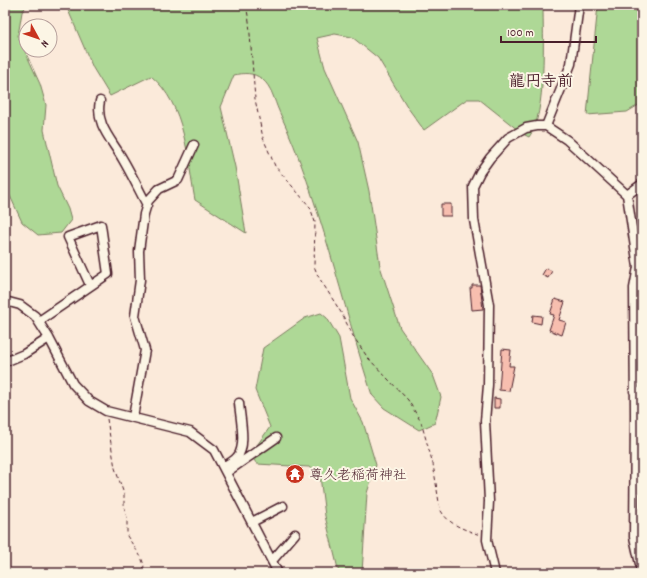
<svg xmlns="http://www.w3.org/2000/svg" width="647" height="578" font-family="Dekko,'Klee One',sans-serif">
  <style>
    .green { fill: #aed896; stroke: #7c7c60 }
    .building { fill: #f7beaf; stroke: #4a1f2b }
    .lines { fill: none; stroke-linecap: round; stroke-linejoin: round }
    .minor-casing { stroke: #4a1f2b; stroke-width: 11 }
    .path { stroke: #4a1f2b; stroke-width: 1; stroke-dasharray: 4 3; stroke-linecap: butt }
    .minor { stroke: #fcf5e5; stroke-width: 8 }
    .labels { text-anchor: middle; stroke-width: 4; stroke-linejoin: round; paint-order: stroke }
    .poi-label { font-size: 14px; fill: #4a1f2b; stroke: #fcf5e5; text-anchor: start }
    .quarter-label { font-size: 16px; font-weight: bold; fill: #4a1f2b; stroke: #fcf5e5 }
  </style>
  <rect width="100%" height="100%" fill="#fbeada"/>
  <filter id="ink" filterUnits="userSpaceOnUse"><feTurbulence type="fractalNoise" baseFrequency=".025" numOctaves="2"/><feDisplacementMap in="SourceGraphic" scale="8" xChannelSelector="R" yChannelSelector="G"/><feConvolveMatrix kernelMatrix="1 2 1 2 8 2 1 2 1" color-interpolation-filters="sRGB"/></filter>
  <g filter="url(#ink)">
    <path class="green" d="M 5,5 L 27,5 L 22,12 L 18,36 L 40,84 L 46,105 L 44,130 L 57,186 L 68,209 L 71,220 L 61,233 L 38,235 L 22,222 L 5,185 Z
      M 64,5 L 543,5 C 543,34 547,115 529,137 L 523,134 L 479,99 L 467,99 L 424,130 L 408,108 L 378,58 L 352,37 L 335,34 L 317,38 L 325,68 L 358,142 L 369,191 L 380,266 L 400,328 L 433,375 L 441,397 L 435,423 L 419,430 L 384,408 L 372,395 C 341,300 321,202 279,111 C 274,100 272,87 262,79 C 253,72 244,73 234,75 L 221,107 L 235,167 L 246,233 L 195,200 C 187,158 186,105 151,76 L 110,96 L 93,68 L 68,10 Z
      M 598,5 L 642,5 L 642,103 L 627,112 L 587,115 Z
      M 321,313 L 327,318 L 339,338 L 350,398 L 363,422 L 376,465 L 367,493 L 362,573 L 339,573 L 325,516 L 320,476 L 309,467 L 257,464 L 250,455 L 270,427 L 255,390 L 263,348 L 305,318 Z"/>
    <path class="building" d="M 441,204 L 451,204 L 451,216 L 441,216 Z
      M 546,268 L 552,271 L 548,278 L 542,275 Z
      M 472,285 L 480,285 L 483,309 L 472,310 L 470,288 L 472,288 Z
      M 555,299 L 565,302 L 559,320 L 566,322 L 562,335 L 549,330 L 554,315 L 550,314 Z
      M 533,315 L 542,316 L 541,324 L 532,322 Z
      M 502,349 L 511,350 L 509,366 L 514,366 L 509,391 L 499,390 Z
      M 494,398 L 500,399 L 500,408 L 494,408 Z"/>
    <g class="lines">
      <defs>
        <path id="minor" d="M 100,101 C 95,124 111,139 122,158 C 131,173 139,190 147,205
          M 546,126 L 571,64 L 579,5
          M 627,195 L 642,184
          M 5,301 L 20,305 L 35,316 L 49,338 L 73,384 L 89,401 L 106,411 L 190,432 L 214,450 L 278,573
          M 39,321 L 108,274 L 101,225 L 68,237 L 90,285
          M 5,362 L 24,354 L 49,338
          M 634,391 L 642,393
          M 133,417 L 145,350 L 135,316 L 140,280 L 139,251 L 144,214 L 148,201 L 159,189 L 178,180 L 194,145
          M 224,466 C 228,464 234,461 237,457 C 247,447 240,417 239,403
          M 227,472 L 276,438
          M 252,522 L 283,506
          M 272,561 L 295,534
          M 495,573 L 487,540 L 489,501 L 485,421 L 488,385 L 489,305 L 474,220 L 473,186 L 480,172 L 490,158 L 508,138 L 526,128 L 537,126 L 546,126 L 567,140 L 627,195 L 638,267 L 634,288 L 635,415 L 634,537 L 642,573"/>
      </defs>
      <use href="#minor" class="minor-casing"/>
      <path class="path" d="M 246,5 L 249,21 L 255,99 L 263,138 L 275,166 L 310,207 L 315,222 L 314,266 L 318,276 L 342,314 L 353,336 L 368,358 L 408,400 L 421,422 L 433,464 L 440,509 C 448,525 464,529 480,535
        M 107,419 L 115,468 L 124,494 L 124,504 L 127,518 L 127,536 L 141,557 L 144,565 L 143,573"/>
      <use href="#minor" class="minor"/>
    </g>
  </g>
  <defs>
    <symbol id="temple-disc" viewBox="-11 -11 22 22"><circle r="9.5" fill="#c8321e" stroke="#fcf5e5"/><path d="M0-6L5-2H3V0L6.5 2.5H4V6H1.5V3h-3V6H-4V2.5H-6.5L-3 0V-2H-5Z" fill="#fff"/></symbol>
  </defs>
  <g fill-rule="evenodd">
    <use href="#temple-disc" x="284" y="463" width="22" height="22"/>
  </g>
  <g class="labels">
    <g class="poi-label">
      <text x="309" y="479">尊久老稲荷神社</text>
    </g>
    <g class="quarter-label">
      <text x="541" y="86">龍円寺前</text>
    </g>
  </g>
  <rect width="647" height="578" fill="none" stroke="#fcf5e5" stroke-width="20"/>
  <rect x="10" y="10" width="627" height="558" fill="none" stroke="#4a1f2b" stroke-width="1.5" filter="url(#ink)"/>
  <g transform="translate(38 38) rotate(130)"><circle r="19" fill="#fcf5e5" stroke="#b59f9b"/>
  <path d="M0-3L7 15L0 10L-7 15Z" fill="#c8321e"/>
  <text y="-6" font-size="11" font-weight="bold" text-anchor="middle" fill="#4a1f2b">N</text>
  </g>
  <path d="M501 36v6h95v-6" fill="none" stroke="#4a1f2b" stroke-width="2"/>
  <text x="507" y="36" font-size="12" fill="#4a1f2b" stroke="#fcf5e5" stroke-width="3" paint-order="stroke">100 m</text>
</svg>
